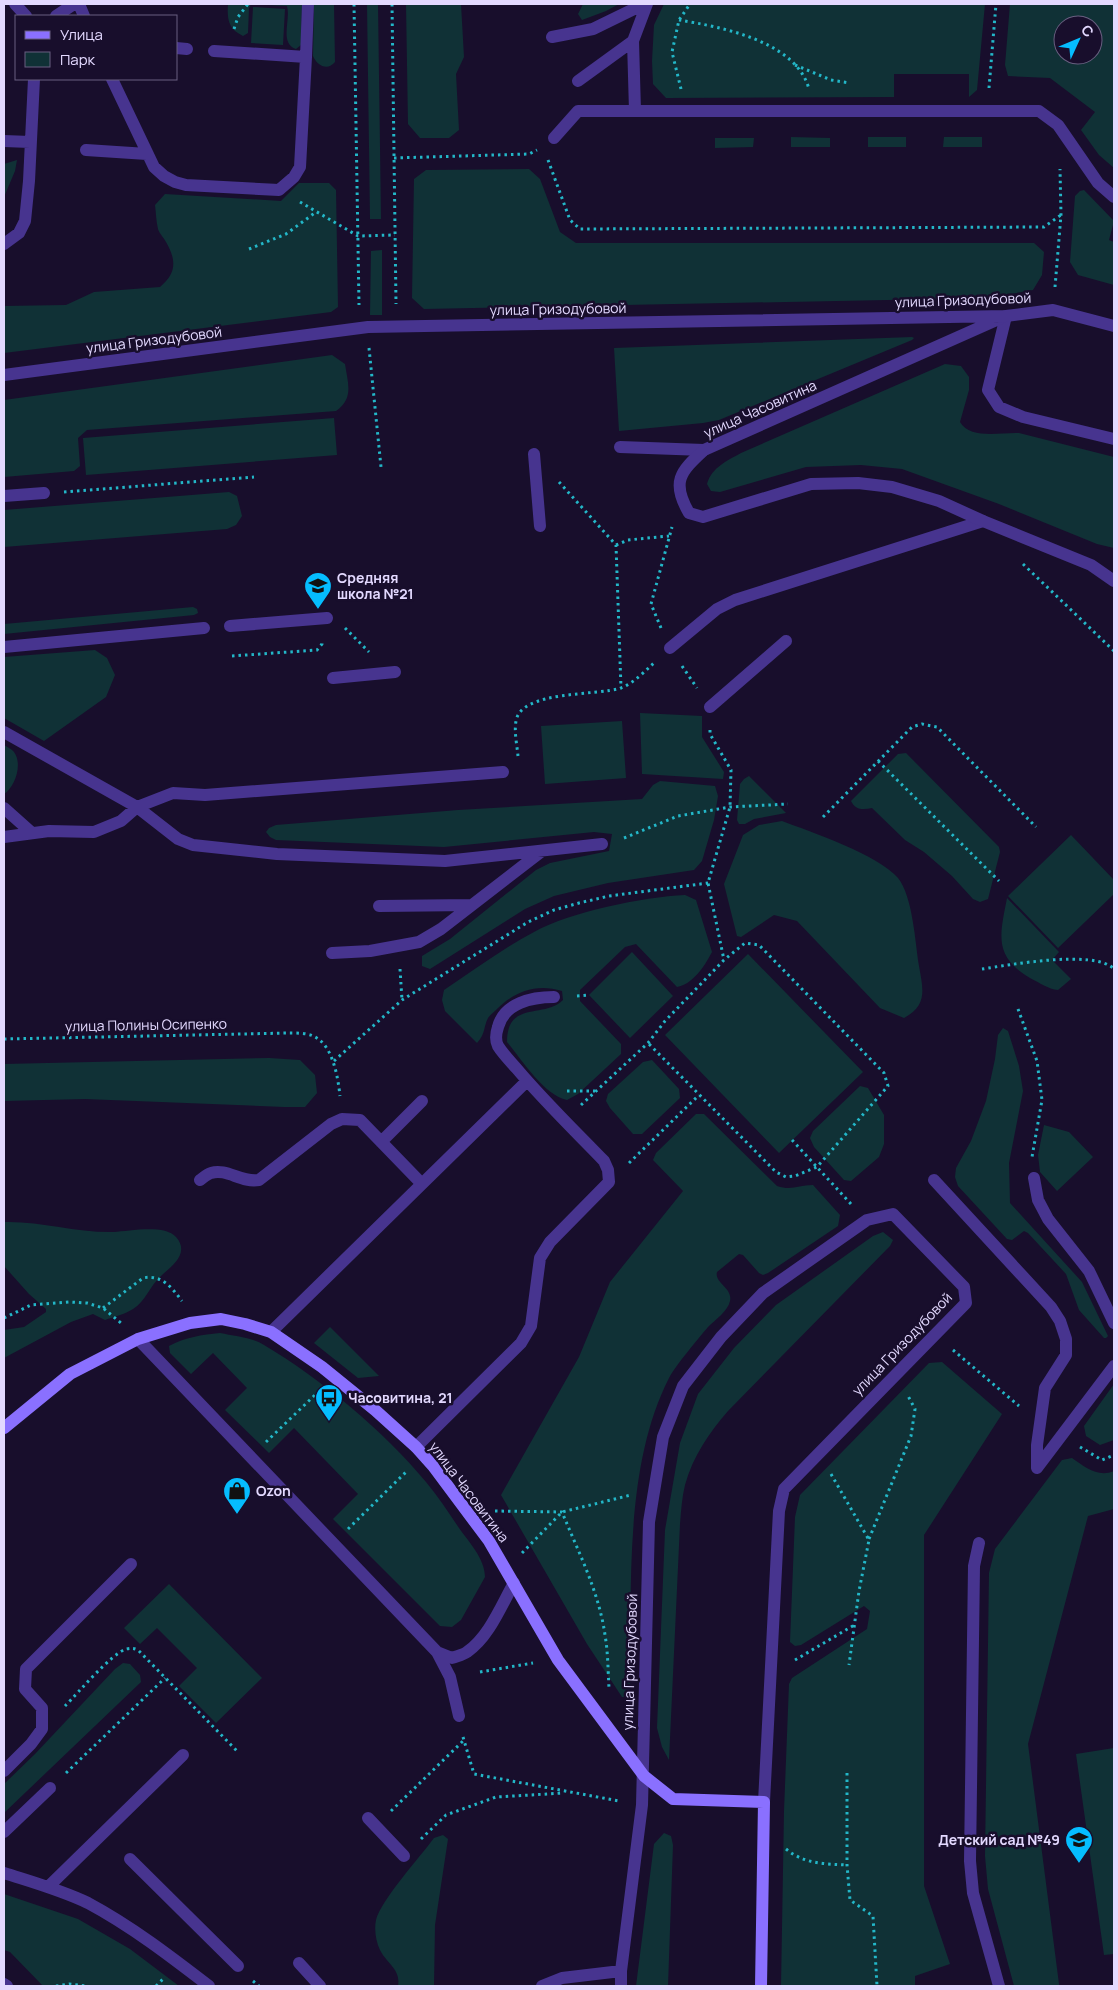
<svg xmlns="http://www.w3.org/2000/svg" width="1118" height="1990" font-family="Manrope,sans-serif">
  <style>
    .green { fill: #103136; fill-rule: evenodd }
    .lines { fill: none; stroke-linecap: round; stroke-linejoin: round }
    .path { stroke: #23b7c8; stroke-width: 3; stroke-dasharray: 2.5 4; stroke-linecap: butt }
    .lane { stroke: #47348f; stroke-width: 12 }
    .street { stroke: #47348f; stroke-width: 12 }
    .secondary { stroke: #8a70ff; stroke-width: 12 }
    .labels { text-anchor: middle; stroke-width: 5; stroke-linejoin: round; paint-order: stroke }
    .street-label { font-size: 14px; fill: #e3d9ff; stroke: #180e2c }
    .poi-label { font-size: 14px; font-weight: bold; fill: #e3d9ff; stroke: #180e2c; text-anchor: start }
  </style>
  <rect width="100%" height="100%" fill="#180e2c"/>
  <path class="green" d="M 228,4 L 302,4 L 301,45 L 296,49 C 279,43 291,20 287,6 L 251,4 L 249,8 L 248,33 L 243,36 C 228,29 227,19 228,4 Z
    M 314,4 L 334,4 L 335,62 C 328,71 317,66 313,56 Z
    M 367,4 L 378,4 L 381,219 L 370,219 Z
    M 406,4 L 461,4 L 464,57 L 456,74 L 459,130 L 449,138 L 420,138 L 408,124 Z
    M 583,4 L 619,4 L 606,11 L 582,20 L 578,14 Z
    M 664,4 L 985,4 L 977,90 L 969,97 L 969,74 L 894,74 L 894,97 L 666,98 L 653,84 L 652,61 L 654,25 Z
    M 1010,4 L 1114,4 L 1114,168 L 1099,155 L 1081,130 L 1095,112 L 1050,78 L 1008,76 L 1005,65 ZM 1063,25 L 1093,25 L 1093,55 L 1063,55 Z
    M 253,7 L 285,9 L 283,45 L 251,43 Z
    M 791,137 L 830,138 L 830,147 L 791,147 Z
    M 868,137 L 906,137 L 906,147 L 868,147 Z
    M 944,137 L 982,137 L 982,147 L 943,147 Z
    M 715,138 L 754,138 L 753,147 L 715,148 Z
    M 17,160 L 15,171 L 4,197 L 4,164 Z
    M 529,169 L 540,179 L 560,232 L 576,243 L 1034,243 L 1044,252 L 1042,275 L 1033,290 L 988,298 L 424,309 L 412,298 L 414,179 L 426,170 Z
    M 299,183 L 329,183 L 336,190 L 338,307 L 331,312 L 4,353 L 4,306 L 66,305 L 94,292 L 160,287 C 176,274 177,261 166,242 C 164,238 159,233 158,229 C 156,221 156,212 155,205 L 165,194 L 281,201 Z
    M 1084,190 L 1114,221 L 1109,240 L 1114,242 L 1114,285 L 1078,275 L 1070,262 L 1075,196 L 1080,191 Z
    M 382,250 L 382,315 L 370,315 L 371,251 Z
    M 912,337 L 914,338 L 912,340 L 719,420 L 703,423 L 619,431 L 614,348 Z
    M 332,355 L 345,364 C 348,384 354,398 336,411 L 87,430 L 78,438 L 80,466 L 74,471 L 4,477 L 4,400 Z
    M 945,364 L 961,366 L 969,377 L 969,390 L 960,422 C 970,440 1002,432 1019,433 L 1114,457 L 1114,548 L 1097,544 L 999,504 L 902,469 L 861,465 L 806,467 L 720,492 L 711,491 L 707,484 C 712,467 727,461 741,453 Z
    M 334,418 L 337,455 L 86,475 L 83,438 Z
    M 229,492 L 237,496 L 242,516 L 236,525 L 227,529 L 4,547 L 4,510 Z
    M 193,607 L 197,609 L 198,613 L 194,615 L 4,634 L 4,624 Z
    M 95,650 L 107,658 L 115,675 L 106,697 L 44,741 L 4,718 L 4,657 Z
    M 640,713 L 702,716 L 702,737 L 724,772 L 723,779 L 642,774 Z
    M 622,721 L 626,778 L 545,784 L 541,726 Z
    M 4,745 C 7,747 12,749 14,752 C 23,764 15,787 4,794 Z
    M 906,753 L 999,847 L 1000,852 L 988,899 L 980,902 L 973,899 L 952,876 L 924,852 L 905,840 L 872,808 C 863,810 855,810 851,801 L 898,754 Z
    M 749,776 L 786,813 L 754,819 L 745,824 L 739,824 L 737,820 L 740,784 L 744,779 Z
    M 660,781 L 715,786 L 718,796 L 714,820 L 702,861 L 694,870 L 608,883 L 554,896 L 525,909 L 430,969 L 422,966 L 422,956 L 450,939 L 536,870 L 550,863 L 609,851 L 612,834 L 594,832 L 444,847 L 276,840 L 270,837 L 266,832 L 269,828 L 276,825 L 458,810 L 642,799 L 653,785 Z
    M 782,821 C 811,832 879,855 898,878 C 913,897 915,942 919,966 C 923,989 928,1005 904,1018 L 880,1008 L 797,921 L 774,915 L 741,937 L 737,936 L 724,884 L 743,835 L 759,825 Z
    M 1071,835 L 1114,880 L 1114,894 L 1058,948 L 1008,896 Z
    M 685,895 L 696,900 L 712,952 C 704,967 693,984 677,987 L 636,944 L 625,947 L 580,990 L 580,1001 L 621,1044 L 621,1054 L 578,1094 L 567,1100 C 544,1095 522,1060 507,1042 C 507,1000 544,1019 563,1000 L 562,991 C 537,983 515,991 497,1009 C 494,1012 490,1015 488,1018 C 483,1028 486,1033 477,1043 L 445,1011 L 442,1000 L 444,990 C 474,970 503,948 534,932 C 570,912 643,897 685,895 Z
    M 1007,898 L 1059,952 L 1052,960 L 1071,979 L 1058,990 C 1048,989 1040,983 1030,978 C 993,956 1000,935 1007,898 Z
    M 632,952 L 673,996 L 630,1038 L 589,995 Z
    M 748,954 L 863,1072 L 779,1153 L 665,1035 Z
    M 1003,1028 L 1008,1031 L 1019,1066 L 1023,1091 L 1009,1163 L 1010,1203 L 1082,1282 L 1108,1336 L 1106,1338 L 1104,1338 L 1079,1310 L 1066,1274 L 1028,1233 L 1024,1231 L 1012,1240 L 1007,1239 L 958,1186 L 955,1177 L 956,1168 L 971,1141 L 986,1101 L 995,1059 L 998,1035 Z
    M 269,1058 L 300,1060 L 315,1075 L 317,1093 L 305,1107 L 284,1107 L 85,1099 L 4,1101 L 4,1064 Z
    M 652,1060 L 679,1089 L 680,1098 L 642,1134 L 633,1134 L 610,1108 L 606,1101 L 608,1094 L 643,1062 Z
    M 860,1086 L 868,1088 L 884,1115 L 884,1144 L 879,1157 L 851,1181 L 844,1180 L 814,1147 L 810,1138 L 813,1131 Z
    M 696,1114 L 704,1114 L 777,1186 C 792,1191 798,1185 813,1185 L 840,1215 L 838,1226 L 768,1273 L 763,1275 L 759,1273 L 743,1255 L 739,1254 L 717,1272 C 714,1283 733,1288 730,1301 C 728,1311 715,1320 708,1327 C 698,1339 676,1365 669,1378 C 623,1468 632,1594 630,1693 L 627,1697 L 622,1697 L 587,1644 L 501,1495 L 579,1357 L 610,1282 L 683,1191 L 653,1160 L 656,1153 Z
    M 1044,1125 L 1069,1132 L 1093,1157 L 1057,1191 L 1040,1172 L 1038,1155 Z
    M 4,1222 C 41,1221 77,1233 114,1232 C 129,1231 165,1224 176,1237 C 191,1254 170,1267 160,1277 C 150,1286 145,1302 133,1309 C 125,1314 114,1317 105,1320 L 93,1314 L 71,1322 L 4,1358 L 4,1330 L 24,1327 L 46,1312 L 46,1309 L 29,1294 L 4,1266 Z
    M 883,1232 L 893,1240 L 890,1246 L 728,1411 C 709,1433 693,1456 685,1485 C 682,1497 681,1511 680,1524 L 669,1760 L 662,1747 L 657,1728 L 665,1530 L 680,1443 L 698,1394 L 734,1348 L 776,1305 L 873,1236 Z
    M 330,1327 L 379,1376 L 358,1378 L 314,1343 Z
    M 220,1333 C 234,1336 251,1337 264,1345 C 320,1378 384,1431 426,1482 C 438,1496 448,1512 459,1528 C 469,1542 485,1559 485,1577 L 461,1620 L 452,1627 L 440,1626 L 333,1519 L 358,1494 L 294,1428 L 269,1453 L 225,1410 L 247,1388 L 213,1353 L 191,1374 L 170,1353 L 169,1346 C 185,1337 202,1335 220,1333 Z
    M 942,1362 L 1002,1414 L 924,1535 L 924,1886 L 950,1964 L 915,1976 L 915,1986 L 781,1986 L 784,1811 L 789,1684 L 792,1678 L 867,1629 L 870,1611 L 864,1606 L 801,1645 L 795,1646 L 790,1642 L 795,1517 L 800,1495 L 929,1363 Z
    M 1114,1384 L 1114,1440 L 1100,1445 L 1086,1436 L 1084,1426 Z
    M 1072,1458 C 1085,1467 1098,1478 1114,1471 L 1114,1509 L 1088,1516 L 1028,1744 L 1059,1984 L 1059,1986 L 1014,1986 L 988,1889 L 985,1856 L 989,1573 L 995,1549 L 1062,1460 Z
    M 169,1584 L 262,1678 L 216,1723 L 179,1686 L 197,1668 L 157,1628 L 140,1644 L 124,1628 Z
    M 123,1663 L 130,1664 L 140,1675 L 141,1682 L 4,1813 L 4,1784 L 35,1754 L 115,1669 Z
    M 1114,1748 L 1114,1954 L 1104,1955 L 1076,1754 Z
    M 664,1833 L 671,1836 L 673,1845 L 668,1986 L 636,1986 L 654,1844 Z
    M 443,1835 L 448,1839 L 435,1925 L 434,1986 L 398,1986 C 401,1969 387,1964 380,1950 C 376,1942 374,1930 376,1920 C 381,1900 420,1857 434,1838 Z
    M 4,1894 L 78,1919 L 130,1949 L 179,1986 L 43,1986 L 10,1952 L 4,1950 Z"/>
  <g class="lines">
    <path class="path" d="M 354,4 L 359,305
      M 392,4 L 396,304
      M 679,20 C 721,27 796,41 809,89
      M 234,29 L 238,17 L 248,4
      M 795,65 L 831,80 L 850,83
      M 989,88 L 996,4
      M 681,89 L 672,52 L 679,20 L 690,4
      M 394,158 L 529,154 L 537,150
      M 548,160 L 570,220 L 580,229 L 1044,227 L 1061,215
      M 300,202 L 358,236 L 395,235
      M 249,249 L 286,234 L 316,212
      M 1055,287 L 1061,215 L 1060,169
      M 369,348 L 381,467
      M 559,482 L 616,545 L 621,688
      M 64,492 L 254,477
      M 616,545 L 628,540 L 669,536
      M 1023,564 L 1114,651
      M 345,628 L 369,652
      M 661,628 L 651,604 L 672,527
      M 232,656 L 317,650 L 322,644 L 322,640
      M 682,666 L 697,688
      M 710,730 L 710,734 L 731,770 L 730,807 L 708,883 L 724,960
      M 518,756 C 517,745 514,732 516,721 C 521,690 597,696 621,688 C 634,683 645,671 655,662
      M 878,761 L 999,881
      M 823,817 L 912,727 L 922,724 L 937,727 L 1036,827
      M 624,838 L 678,816 L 730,807 L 788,804
      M 400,969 L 402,1000
      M 982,969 C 1009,965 1095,949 1114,969
      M 577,996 L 589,995
      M 1018,1009 L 1037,1061 L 1042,1100 L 1032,1157
      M 4,1039 L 289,1033 C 296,1033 307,1033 313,1036 C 333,1044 338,1078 340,1096
      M 334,1061 L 402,1000 L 528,922 L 554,910 L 579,903 L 609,896 L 708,883
      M 567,1091 L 595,1091
      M 581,1105 L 648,1043 L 665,1021 L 724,960 L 745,943 L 759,945 L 884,1073 L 888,1086 L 817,1167 L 795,1176 L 786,1177 L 776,1172 L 648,1043
      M 792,1140 L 851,1204
      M 629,1163 L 699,1095
      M 103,1308 L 143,1278 C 162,1274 172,1288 182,1301
      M 4,1318 L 31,1305 L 69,1302 L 87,1303 L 103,1308 L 121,1323
      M 953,1350 L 1019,1406
      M 266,1442 L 317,1393
      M 1080,1447 L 1102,1460 L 1114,1455
      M 831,1474 L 869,1540 L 859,1591 L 849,1665
      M 495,1511 L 562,1512 C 578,1551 599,1592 605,1635 C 608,1652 608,1671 609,1688
      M 348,1529 L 408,1470
      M 869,1539 L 911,1436 L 915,1409 L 907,1394
      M 522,1553 L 562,1512 L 631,1495
      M 795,1660 L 856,1624
      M 480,1672 L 533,1663
      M 65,1706 C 79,1692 110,1655 126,1649 C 131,1648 134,1648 138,1650 L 237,1751
      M 463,1737 L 474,1774 L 619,1801
      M 66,1773 L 165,1678
      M 847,1773 L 847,1865 L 850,1900 L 873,1916 L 877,1986
      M 391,1811 L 464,1740
      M 421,1839 L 446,1815 L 496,1797 L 564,1793
      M 786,1849 C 804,1864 825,1864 847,1865
      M 253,1981 L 259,1986
      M 56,1986 L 69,1984 L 86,1986
      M 156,1986 L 163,1979"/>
    <path class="lane" d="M 15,4 L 26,16
      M 79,4 L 84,16
      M 56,16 L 74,4
      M 552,37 L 593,29 L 644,4
      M 176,48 L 187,49
      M 306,57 L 308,4
      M 112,79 L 154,167 L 164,176 L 175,182 L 186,185 L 279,190 L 294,177 L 300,167 L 306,57 L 214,51
      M 578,81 L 633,41
      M 635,111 L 1039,111 L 1058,125 L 1098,183 L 1114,197
      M 554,138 L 578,111 L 635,111 L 633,41 L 647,4
      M 4,141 L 30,142
      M 86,150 L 147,154
      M 4,244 L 19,233 L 25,221 L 29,181 L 34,79
      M 1006,316 L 988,390 L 999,407 L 1023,417 L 1114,439
      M 620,447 L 704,450
      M 534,454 L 540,526
      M 4,496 L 44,493
      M 230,626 L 327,618
      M 4,647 L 204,628
      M 670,648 L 717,609 L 735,600 L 983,521
      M 333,678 L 395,672
      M 710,707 L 786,641
      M 4,732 L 137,807 L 178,839 L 193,845 L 277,854 L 445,861 L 602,844
      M 4,808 L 32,833
      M 4,837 L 49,831 L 94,832 L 121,821 L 137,807 L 173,793 L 205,795 L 503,772
      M 379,906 L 472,905
      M 332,953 L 370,951 L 419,942 L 441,929 L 542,851
      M 381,1142 L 422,1101
      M 1034,1178 L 1038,1200 L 1048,1219 L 1089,1271 L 1114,1323
      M 200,1180 C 203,1178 207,1174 211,1173 C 227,1168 241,1183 259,1180 L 331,1124 L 342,1119 L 360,1120 L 422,1184
      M 934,1180 L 1051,1307 L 1060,1321 L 1066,1339 L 1066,1355 L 1045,1388 L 1037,1445 L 1037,1468
      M 271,1332 L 527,1081
      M 138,1339 L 437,1652 L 450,1677 L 459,1716
      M 416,1447 L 521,1343 L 531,1326 L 540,1258 L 550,1242 L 609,1182 L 608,1170 L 604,1161 C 575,1131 544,1101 517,1069 C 511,1062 503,1054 498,1046 C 495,1040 496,1033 498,1027 C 504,1003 532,997 554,997
      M 1037,1468 L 1114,1366
      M 979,1543 L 974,1566 L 970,1861 L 973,1893 L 999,1986
      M 437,1652 L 452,1658 C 457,1656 463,1655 467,1652 C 489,1637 501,1606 514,1583
      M 4,1771 L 31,1744 L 42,1729 L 42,1708 L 25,1689 L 26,1669 L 131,1564
      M 368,1818 L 404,1856
      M 4,1832 L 50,1788
      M 130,1859 L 238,1966
      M 4,1873 C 32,1882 61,1890 88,1903 C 131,1926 170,1956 209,1986
      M 48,1887 L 183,1755
      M 299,1963 L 320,1986
      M 542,1986 L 562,1978 L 621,1971
      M 621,1986 L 621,1971 L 642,1805 L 649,1522 L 663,1437 L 683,1386 L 721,1337 L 763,1293 L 867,1220 L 893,1214 L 964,1287 L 966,1303 L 784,1489 L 779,1511 L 764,1802"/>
    <path class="street" d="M 1001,318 L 704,450 C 680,472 671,482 689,513 L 703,517 L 811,484 L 858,483 L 892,487 L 939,501 L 983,521 L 1091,565 L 1114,581
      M 4,375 L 368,327 L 1006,316 L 1053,310 L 1114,326
      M 4,1984 L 7,1986"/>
    <path class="secondary" d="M 4,1428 L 70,1374 L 138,1339 L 190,1323 L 221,1319 L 245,1324 L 271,1332 L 322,1367 L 375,1410 L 416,1447 L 433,1466 L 489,1541 L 558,1660 L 644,1776 L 673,1799 L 764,1802 L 761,1986"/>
  </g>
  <defs>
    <symbol id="school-pin" viewBox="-11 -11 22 30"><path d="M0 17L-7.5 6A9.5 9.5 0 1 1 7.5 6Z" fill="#05bdff" stroke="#180e2c"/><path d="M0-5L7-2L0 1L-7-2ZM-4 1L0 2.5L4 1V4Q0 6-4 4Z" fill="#111"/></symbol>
    <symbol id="bus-pin" viewBox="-11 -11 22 30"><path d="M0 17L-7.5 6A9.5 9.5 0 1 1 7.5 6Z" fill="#05bdff" stroke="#180e2c"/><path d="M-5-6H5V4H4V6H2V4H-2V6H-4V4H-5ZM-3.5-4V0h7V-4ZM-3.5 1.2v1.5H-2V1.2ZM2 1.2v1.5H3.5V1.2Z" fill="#111"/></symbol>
    <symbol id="shop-pin" viewBox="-11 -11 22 30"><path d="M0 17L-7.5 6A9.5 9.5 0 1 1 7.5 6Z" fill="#05bdff" stroke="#180e2c"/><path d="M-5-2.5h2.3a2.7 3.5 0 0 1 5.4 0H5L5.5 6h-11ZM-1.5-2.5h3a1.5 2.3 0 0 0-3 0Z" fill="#111"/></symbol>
  </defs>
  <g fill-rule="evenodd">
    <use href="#school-pin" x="302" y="570" width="32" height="43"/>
    <use href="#bus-pin" x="313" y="1382" width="32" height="43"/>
    <use href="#shop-pin" x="221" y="1475" width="32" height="43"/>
    <use href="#school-pin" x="1063" y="1824" width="32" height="43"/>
  </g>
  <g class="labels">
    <g class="street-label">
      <text transform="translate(963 300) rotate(-2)" y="5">улица Гризодубовой</text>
      <text transform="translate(558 309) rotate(-1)" y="5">улица Гризодубовой</text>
      <text transform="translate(154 340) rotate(-7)" y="5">улица Гризодубовой</text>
      <text transform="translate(760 409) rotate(-24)" y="5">улица Часовитина</text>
      <text transform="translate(146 1025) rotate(-1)" y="5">улица Полины Осипенко</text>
      <text transform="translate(902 1344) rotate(-46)" y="5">улица Гризодубовой</text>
      <text transform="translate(469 1492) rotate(53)" y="5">улица Часовитина</text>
      <text transform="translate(630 1662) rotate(-88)" y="5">улица Гризодубовой</text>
    </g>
    <g class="poi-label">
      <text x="337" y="583">Средняя<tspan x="337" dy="16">школа №21</tspan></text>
      <text x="348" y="1403">Часовитина, 21</text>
      <text x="256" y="1496">Ozon</text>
      <text x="1060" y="1845" text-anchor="end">Детский сад №49</text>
    </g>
  </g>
  <rect width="1118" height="1990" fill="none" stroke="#e3d9ff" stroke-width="10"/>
  <rect x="15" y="15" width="162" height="65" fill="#180e2c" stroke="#695f80"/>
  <rect x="25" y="31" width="25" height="8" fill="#8a70ff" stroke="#695f80"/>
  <text x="60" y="40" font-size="15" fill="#e3d9ff">Улица</text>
  <rect x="25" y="52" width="25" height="15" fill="#103136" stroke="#695f80"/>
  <text x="60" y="65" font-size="15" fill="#e3d9ff">Парк</text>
  <g transform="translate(1078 40) rotate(46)"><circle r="24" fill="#180e2c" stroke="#695f80"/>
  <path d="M0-4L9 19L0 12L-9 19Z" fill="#05bdff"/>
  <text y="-8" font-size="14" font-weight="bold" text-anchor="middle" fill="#e3d9ff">С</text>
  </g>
</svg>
